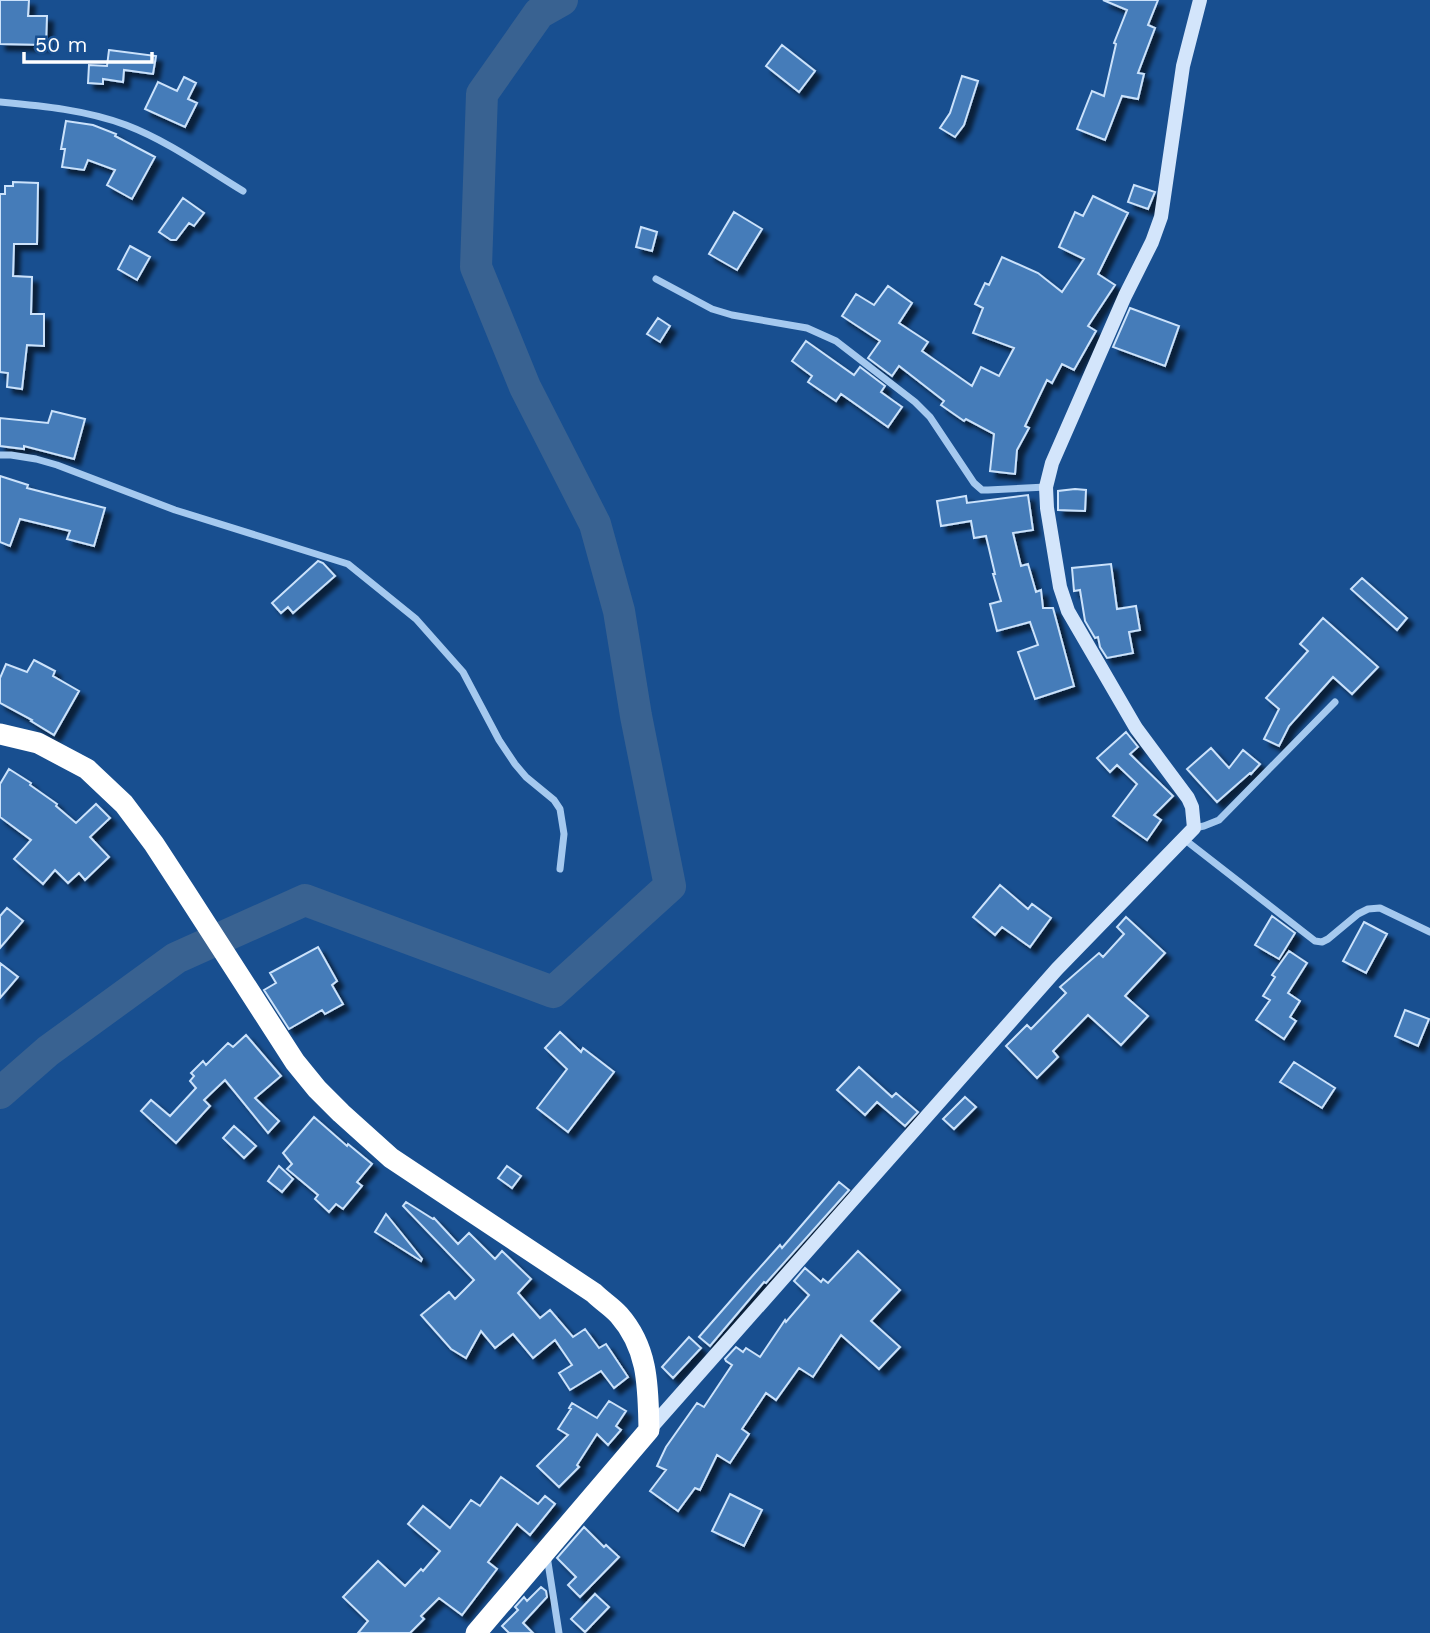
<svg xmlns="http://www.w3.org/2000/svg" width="1430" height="1633" font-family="'Work Sans',sans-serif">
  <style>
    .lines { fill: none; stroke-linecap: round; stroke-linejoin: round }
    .river { stroke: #396291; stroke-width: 32 }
    .building { fill: #447cb9; stroke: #cbe2fb; stroke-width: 2; filter: url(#shadow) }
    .street { stroke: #a5c9ef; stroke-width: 7 }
    .secondary { stroke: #d3e5fb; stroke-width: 14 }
    .highway { stroke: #fff; stroke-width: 21 }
  </style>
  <defs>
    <filter id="shadow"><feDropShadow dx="6" dy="6" stdDeviation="2" flood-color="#0009"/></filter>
  </defs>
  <rect width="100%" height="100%" fill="#184f90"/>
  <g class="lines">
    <path class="river" d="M 0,1093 L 48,1051 L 176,958 L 305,900 L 553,992 L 670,886 L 636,716 L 619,611 L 595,524 L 525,387 L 476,267 L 482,94 L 539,13 L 562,0"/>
  </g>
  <path class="building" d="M 0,0 L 29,0 L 28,16 L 47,16 L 46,45 L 0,44 Z
    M 1103,0 L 1158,0 L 1148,25 L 1155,28 L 1138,73 L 1144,74 L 1138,99 L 1122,96 L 1105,140 L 1077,129 L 1092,91 L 1104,96 L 1116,44 L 1114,43 L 1127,10 Z
    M 782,45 L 815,71 L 799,92 L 766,66 Z
    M 109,50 L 156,56 L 153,74 L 124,70 L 123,82 L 103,79 L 103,84 L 88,83 L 89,65 L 107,66 Z
    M 962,76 L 978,81 L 964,125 L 955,137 L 940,128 L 950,113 Z
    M 184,77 L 196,83 L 188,99 L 197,103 L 185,127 L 145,109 L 158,82 L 177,91 Z
    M 66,121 L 93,125 L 116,134 L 115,136 L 155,157 L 132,199 L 107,185 L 115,170 L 88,160 L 84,170 L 62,167 L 65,149 L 61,149 Z
    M 13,182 L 38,183 L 37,244 L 14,244 L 13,276 L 32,277 L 31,314 L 44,314 L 44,346 L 27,345 L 22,389 L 7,387 L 8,373 L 0,372 L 0,194 L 5,194 L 5,186 L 13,186 Z
    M 1134,185 L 1155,192 L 1148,209 L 1128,202 Z
    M 1093,196 L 1128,213 L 1098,274 L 1115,285 L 1088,326 L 1096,331 L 1074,370 L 1062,364 L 1052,383 L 1047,380 L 1025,426 L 1029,428 L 1017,450 L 1015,474 L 990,471 L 994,434 L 966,419 L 964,421 L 941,405 L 944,401 L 899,366 L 892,376 L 868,358 L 880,341 L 842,316 L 856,294 L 874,305 L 888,286 L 912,303 L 899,323 L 928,342 L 922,351 L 972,386 L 981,367 L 999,376 L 1014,348 L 973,333 L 983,308 L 975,304 L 985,283 L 989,285 L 1002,257 L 1038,273 L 1062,292 L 1084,259 L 1059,247 L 1075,212 L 1083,216 Z
    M 183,198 L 204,213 L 194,226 L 189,223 L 176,240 L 171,240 L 159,232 Z
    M 734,212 L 762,229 L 737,270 L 709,254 Z
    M 641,227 L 657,232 L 652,251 L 636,247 Z
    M 130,246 L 150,257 L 137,280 L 118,269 Z
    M 1130,308 L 1179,326 L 1165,366 L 1113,347 Z
    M 658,318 L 670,326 L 660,342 L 647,334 Z
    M 806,341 L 854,375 L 860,367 L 885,386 L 881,392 L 902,407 L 888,427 L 841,394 L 836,401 L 808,382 L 812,376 L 792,361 Z
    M 52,411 L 85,419 L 74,459 L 24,446 L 24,449 L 0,446 L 0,418 L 48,423 Z
    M 0,476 L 28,485 L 27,488 L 105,508 L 94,546 L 67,539 L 70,531 L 20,519 L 10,546 L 0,542 Z
    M 1075,489 L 1086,490 L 1085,511 L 1058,510 L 1058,491 Z
    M 1028,495 L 1033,530 L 1013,533 L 1021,566 L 1028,564 L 1036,592 L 1041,590 L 1043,608 L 1053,608 L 1074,686 L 1035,699 L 1018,652 L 1038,645 L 1030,622 L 997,631 L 990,604 L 1001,601 L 993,574 L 995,574 L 986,536 L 974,538 L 971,521 L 941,526 L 937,501 L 966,496 L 967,503 Z
    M 318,561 L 323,563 L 335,576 L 293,613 L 288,607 L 281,613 L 272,603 Z
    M 1111,564 L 1117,609 L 1136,606 L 1140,630 L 1129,632 L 1133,653 L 1107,658 L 1100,647 L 1098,637 L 1095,638 L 1085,621 L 1080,590 L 1074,591 L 1072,568 Z
    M 1362,578 L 1407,618 L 1397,630 L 1351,589 Z
    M 1323,618 L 1378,667 L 1352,694 L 1333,677 L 1289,726 L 1279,746 L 1264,739 L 1279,709 L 1266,698 L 1308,651 L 1300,644 Z
    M 34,660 L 55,671 L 53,676 L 79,691 L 54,735 L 31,721 L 32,720 L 0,703 L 0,678 L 6,664 L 27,672 Z
    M 1126,732 L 1138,747 L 1130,754 L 1173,796 L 1154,815 L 1161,820 L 1147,840 L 1113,816 L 1137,784 L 1117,765 L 1110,772 L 1097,758 Z
    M 1211,748 L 1229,768 L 1243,750 L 1260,764 L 1251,774 L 1250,773 L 1217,802 L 1187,769 Z
    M 9,769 L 31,783 L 30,785 L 57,804 L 56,806 L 76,823 L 96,804 L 110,818 L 90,837 L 109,857 L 85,880 L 79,873 L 68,883 L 55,870 L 43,884 L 14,859 L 31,840 L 0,817 L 0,784 Z
    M 1000,885 L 1028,909 L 1032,904 L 1051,918 L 1030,947 L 1002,927 L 995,935 L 973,917 Z
    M 7,908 L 23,921 L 0,948 L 0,916 Z
    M 1272,916 L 1295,933 L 1279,959 L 1255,945 Z
    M 1126,917 L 1165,953 L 1125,996 L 1148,1016 L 1121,1045 L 1088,1015 L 1053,1051 L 1058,1057 L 1037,1078 L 1006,1046 L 1027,1025 L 1031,1029 L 1066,993 L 1060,987 L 1099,953 L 1103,957 L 1124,934 L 1117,927 Z
    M 1364,922 L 1387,934 L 1366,973 L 1343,961 Z
    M 318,947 L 337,981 L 332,985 L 343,1004 L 325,1014 L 322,1010 L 289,1029 L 264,990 L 276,983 L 270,973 Z
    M 1289,951 L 1307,963 L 1288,993 L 1300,1001 L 1290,1017 L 1296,1021 L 1284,1039 L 1256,1020 L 1270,1000 L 1263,996 L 1275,977 L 1272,975 Z
    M 0,963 L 18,977 L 0,998 Z
    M 1405,1010 L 1429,1019 L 1418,1046 L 1395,1036 Z
    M 560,1032 L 581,1052 L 583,1048 L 614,1072 L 568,1132 L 537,1108 L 567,1069 L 545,1048 Z
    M 246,1035 L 281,1076 L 255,1098 L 279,1121 L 268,1133 L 225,1080 L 204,1100 L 210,1106 L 176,1143 L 141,1111 L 151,1100 L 170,1116 L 196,1088 L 190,1081 L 194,1076 L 191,1073 L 203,1061 L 206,1065 L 228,1043 L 233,1047 Z
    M 1294,1062 L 1335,1088 L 1322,1108 L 1280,1082 Z
    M 859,1067 L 892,1097 L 896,1093 L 918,1112 L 905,1126 L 877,1102 L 865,1115 L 837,1090 Z
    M 965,1097 L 976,1107 L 954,1129 L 943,1119 Z
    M 314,1117 L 347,1146 L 348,1144 L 372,1164 L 357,1182 L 362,1186 L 343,1209 L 336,1204 L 329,1212 L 315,1199 L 318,1195 L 287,1169 L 292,1164 L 283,1153 Z
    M 234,1126 L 256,1146 L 244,1158 L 223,1138 Z
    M 279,1166 L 293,1179 L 282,1192 L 268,1181 Z
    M 507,1166 L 521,1176 L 512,1188 L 498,1178 Z
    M 839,1182 L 849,1190 L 766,1283 L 764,1282 L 710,1346 L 699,1337 L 747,1282 L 780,1245 L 782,1248 Z
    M 406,1202 L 433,1219 L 434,1218 L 458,1244 L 469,1233 L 495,1259 L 502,1251 L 531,1279 L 518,1293 L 540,1318 L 550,1310 L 573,1337 L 585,1329 L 599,1348 L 606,1344 L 628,1377 L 614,1388 L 601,1371 L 570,1390 L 559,1373 L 572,1365 L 555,1340 L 533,1358 L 513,1334 L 495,1348 L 481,1331 L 466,1358 L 451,1349 L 421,1315 L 449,1292 L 455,1299 L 474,1280 L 403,1206 Z
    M 386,1214 L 422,1259 L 421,1261 L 375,1232 Z
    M 858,1251 L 900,1290 L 871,1321 L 900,1347 L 879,1369 L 841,1335 L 813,1377 L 799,1368 L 776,1400 L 766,1393 L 742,1429 L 749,1434 L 730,1463 L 717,1455 L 700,1490 L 695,1488 L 678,1511 L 650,1491 L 666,1470 L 657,1466 L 666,1447 L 697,1403 L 704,1407 L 732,1365 L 726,1361 L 725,1359 L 736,1347 L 743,1352 L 746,1348 L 760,1357 L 785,1320 L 786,1322 L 809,1295 L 794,1281 L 805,1268 L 821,1282 L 823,1279 L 828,1283 Z
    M 689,1337 L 701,1348 L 673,1378 L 662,1367 Z
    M 609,1401 L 626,1411 L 616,1426 L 621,1430 L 608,1445 L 597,1434 L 577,1465 L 579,1467 L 559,1487 L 537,1466 L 568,1435 L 558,1429 L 571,1409 L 569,1408 L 572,1403 L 597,1418 Z
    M 501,1477 L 538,1504 L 545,1496 L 555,1504 L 530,1535 L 517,1524 L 488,1562 L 497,1569 L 462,1615 L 439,1598 L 421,1616 L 424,1619 L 410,1633 L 358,1633 L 368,1621 L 343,1597 L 378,1561 L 405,1586 L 421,1569 L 423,1571 L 440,1551 L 408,1524 L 423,1506 L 450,1528 L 471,1500 L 480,1506 Z
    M 730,1494 L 762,1510 L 744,1546 L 712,1531 Z
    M 584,1527 L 604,1547 L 606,1545 L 619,1557 L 580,1597 L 568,1585 L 576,1577 L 557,1558 Z
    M 541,1587 L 546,1591 L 547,1597 L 523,1623 L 533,1633 L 509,1633 L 502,1626 L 518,1610 L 515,1607 L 524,1597 L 527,1601 Z
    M 595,1594 L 609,1607 L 585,1632 L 571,1619 Z"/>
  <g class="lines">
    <path class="street" d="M 0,102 C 43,106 86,110 126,125 C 168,141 205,168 243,191
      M 656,279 L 712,309 L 732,315 L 807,328 L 836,341 L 915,402 L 930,417 L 974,483 L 982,490 L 988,490 L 1046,487
      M 0,455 L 11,455 L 36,459 L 57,465 L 175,510 L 348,564 L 416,619 L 463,672 L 499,740 L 515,764 L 526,777 L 554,800 L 560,809 L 564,834 L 560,869
      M 1194,828 L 1204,826 L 1219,820 L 1335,702
      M 1184,839 L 1315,941 L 1322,942 L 1328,939 L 1358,914 L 1368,909 L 1380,908 L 1430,932
      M 547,1556 L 559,1633"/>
    <path class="secondary" d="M 649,1430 L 1057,969 L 1194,828 L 1192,807 L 1188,798 L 1136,728 L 1068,611 L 1060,587 L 1047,508 L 1046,487 L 1052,463 L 1125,296 L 1152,242 L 1161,217 L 1183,66 L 1200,0"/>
    <path class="highway" d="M 0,734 L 38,743 L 87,769 L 124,804 L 154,844 L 186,893 L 295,1062 L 317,1089 L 341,1113 L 391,1158 L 594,1293 C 602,1301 612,1307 619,1315 C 649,1349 648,1388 649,1430 L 476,1633"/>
  </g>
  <path d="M24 52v10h128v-10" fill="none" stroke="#ffffff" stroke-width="3.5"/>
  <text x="35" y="52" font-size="21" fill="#ffffff" stroke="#184f90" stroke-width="5" paint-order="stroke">50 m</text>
</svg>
